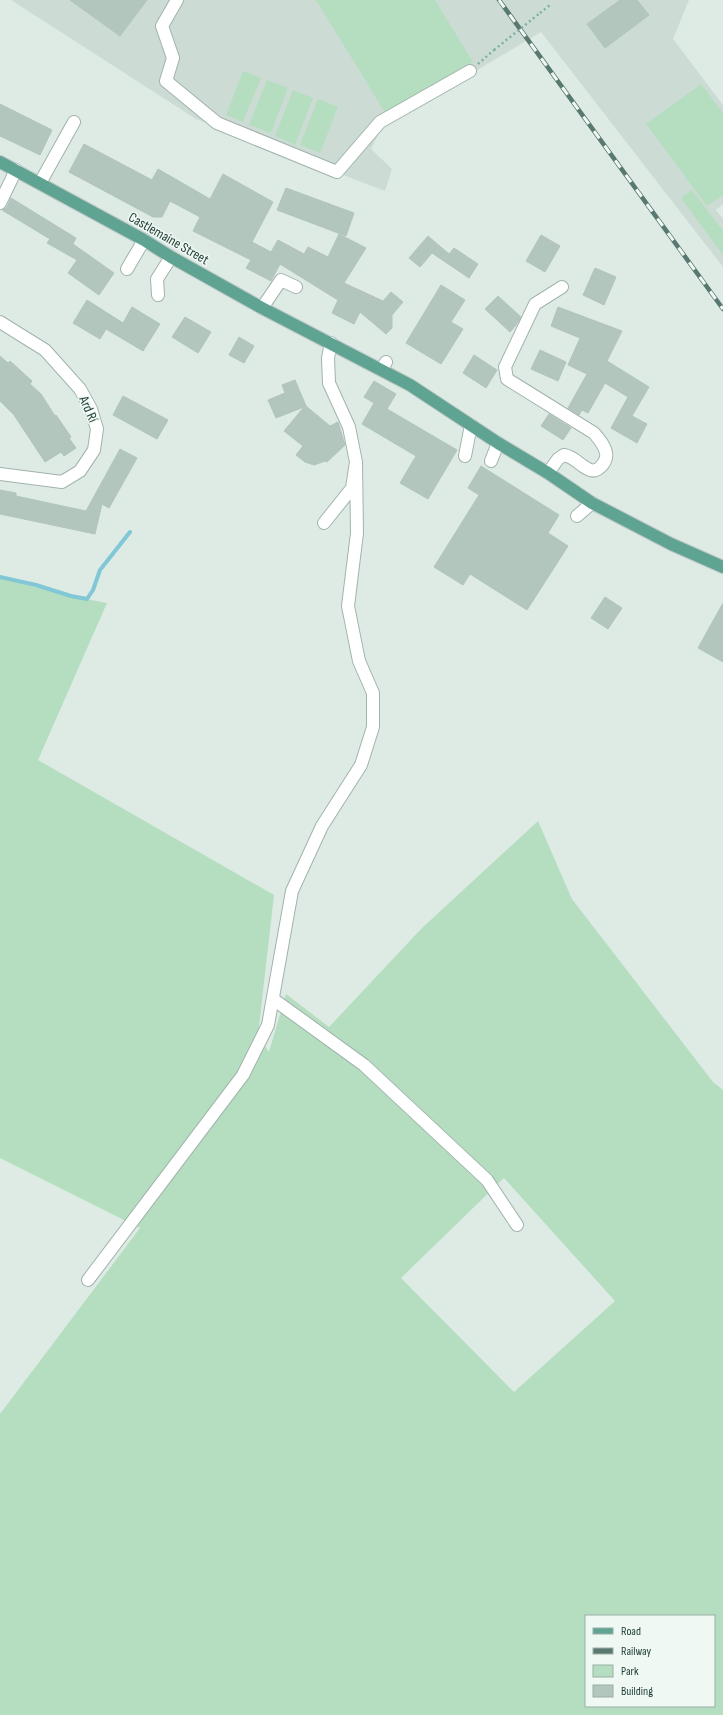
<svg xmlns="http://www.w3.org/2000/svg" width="723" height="1715" font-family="'Sofia Sans Condensed',sans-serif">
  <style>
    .built { fill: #ccdbd4 }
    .green { fill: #b5dec0; fill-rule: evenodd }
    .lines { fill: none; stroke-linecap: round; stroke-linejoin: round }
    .stream { stroke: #81c7d5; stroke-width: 4 }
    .building { fill: #b3c6be; stroke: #b0c5bd }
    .minor-casing { stroke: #a1b3ac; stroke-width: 14 }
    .major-casing { stroke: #c0c8c6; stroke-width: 14 }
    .path { stroke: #7cb1a1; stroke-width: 2.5; stroke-dasharray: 2 3; stroke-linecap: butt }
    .minor { stroke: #fff; stroke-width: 12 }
    .major { stroke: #5fa493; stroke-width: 12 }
    .rail-casing { stroke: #587870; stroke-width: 4.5 }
    .rail { stroke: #eff8f3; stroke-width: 3; stroke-dasharray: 9; stroke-linecap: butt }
    .path-bridge { stroke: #7cb1a1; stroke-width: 2.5; stroke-dasharray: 2 3; stroke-linecap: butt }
    .labels { text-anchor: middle; stroke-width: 3; stroke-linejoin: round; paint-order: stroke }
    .street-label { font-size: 14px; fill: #1e3c34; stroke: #eff8f3 }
  </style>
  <rect width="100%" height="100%" fill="#deebe5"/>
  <path class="built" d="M 11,0 L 689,0 L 673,39 L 723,105 L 723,204 L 716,210 L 723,219 L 723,267 L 541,32 L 382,127 L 371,149 L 392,169 L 385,191 L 196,119 Z"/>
  <path class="green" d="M 316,0 L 435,0 L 473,62 L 386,114 Z
    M 243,71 L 261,78 L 243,122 L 226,115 Z
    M 267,80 L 288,88 L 271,133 L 249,125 Z
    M 701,84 L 723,113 L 723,195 L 707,206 L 646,124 Z
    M 293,90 L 313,98 L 295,145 L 275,136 Z
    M 318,99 L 338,107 L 320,153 L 300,145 Z
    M 692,190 L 723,231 L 723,255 L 681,198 Z
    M 0,578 L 71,596 L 107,603 L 38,760 L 274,895 L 258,1035 L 269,1052 L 286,994 L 329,1027 L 421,929 L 538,821 L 572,899 L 713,1082 L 723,1090 L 723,1715 L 0,1715 L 0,1414 L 140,1228 L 0,1158 ZM 504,1178 L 615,1301 L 514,1392 L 401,1278 ZM 586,1616 L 714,1616 L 714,1706 L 586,1706 Z"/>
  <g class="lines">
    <path class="stream" d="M 0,577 L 36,585 L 71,596 L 87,599 L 93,590 L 100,570 L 130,532"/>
  </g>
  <path class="building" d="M 70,0 L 147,0 L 120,36 Z
    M 620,0 L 637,0 L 649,15 L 605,48 L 587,24 Z
    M 0,104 L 52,130 L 40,155 L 0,136 Z
    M 84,144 L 152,180 L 158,169 L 210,199 L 223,174 L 273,202 L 252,242 L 271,252 L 278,240 L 304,254 L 308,247 L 328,257 L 339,234 L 366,248 L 344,283 L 383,301 L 391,292 L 403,302 L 392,315 L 392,328 L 386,334 L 360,312 L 354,324 L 332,313 L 338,300 L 280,264 L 271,281 L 246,268 L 251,260 L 193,231 L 200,217 L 170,201 L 162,217 L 153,217 L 69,172 Z
    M 286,188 L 354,213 L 346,236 L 277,210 Z
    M 11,198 L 76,238 L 73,244 L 114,273 L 99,295 L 68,273 L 77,260 L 47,243 L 50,239 L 2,210 L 7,207 Z
    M 541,235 L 560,246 L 545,272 L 526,261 Z
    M 428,236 L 449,254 L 454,248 L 478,264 L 469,278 L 432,253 L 420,267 L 409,258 Z
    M 595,268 L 616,277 L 604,305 L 583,295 Z
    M 441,285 L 465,300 L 451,322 L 463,329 L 441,364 L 406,343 Z
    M 498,296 L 521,317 L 516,325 L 510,332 L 485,309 Z
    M 87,300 L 123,323 L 132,307 L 160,324 L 143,351 L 106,329 L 100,339 L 73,323 Z
    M 558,307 L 622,331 L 607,361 L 649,387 L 632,416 L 647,424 L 637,443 L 611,428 L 628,397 L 605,383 L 588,413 L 582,410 L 579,415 L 568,408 L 587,374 L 568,365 L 580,338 L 551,326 Z
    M 185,317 L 211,332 L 198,353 L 172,337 Z
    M 239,337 L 254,346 L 244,363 L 229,355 Z
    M 540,350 L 566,362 L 558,381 L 531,369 Z
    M 474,355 L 497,370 L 486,388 L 463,373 Z
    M 0,356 L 8,363 L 10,361 L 32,381 L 30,384 L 41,394 L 55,416 L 56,415 L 71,437 L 69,438 L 76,448 L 64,456 L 61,452 L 45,462 L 14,415 L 0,401 Z
    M 295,380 L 306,406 L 330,426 L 338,422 L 345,445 L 327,462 L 325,461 L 314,465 L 305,462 L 296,455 L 303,446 L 284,431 L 304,407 L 276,418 L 268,400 L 285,393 L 282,385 Z
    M 374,381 L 396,394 L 387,409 L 457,450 L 428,499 L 400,483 L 416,456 L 362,424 L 374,403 L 364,397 Z
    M 123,396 L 168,420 L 157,439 L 113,415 Z
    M 549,414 L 571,428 L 563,440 L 541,426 Z
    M 120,449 L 137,458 L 109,508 L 102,504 L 95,534 L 0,514 L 0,490 L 16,493 L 16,496 L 86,511 Z
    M 481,466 L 559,515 L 548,533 L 568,546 L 527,610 L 470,574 L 463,585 L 434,567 L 479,495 L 468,488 Z
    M 605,597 L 622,608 L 608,629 L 591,618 Z
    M 723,603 L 723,662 L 698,648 Z"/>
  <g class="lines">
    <defs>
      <path id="minor" d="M 177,0 L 162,26 L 173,58 L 166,81 L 217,123 L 337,172 L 380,122 L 470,71
        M 40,183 L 74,122
        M 0,203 L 16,170
        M 127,269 L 144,240
        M 158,295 L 157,279 L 171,257
        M 262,308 L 281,280 L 296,287
        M 0,322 L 45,350 L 80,389 L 91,409 L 97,429 L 94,450 L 80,471 L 62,482 L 0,474
        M 382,369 L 386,362
        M 465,456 L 471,425
        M 491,461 L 498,443
        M 548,473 L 558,459 L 564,455 C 575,457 579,465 588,469 C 596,474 604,465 606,458 C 608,449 599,439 594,433 L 507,379 L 505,367 L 535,304 L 562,287
        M 577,516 L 592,503
        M 324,523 L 352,488 L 356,462 L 349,427 L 329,383 L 328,358 L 331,343
        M 273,999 L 364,1065 L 487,1180 L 517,1225
        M 88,1280 L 243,1075 L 268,1025 L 292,891 L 322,826 L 361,765 L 373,727 L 373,693 L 359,661 L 348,606 L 357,533 L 356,462"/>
      <path id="major" d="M 0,162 L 144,240 L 171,257 L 262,308 L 410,385 L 498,443 L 548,473 L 592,503 L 671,544 L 723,567"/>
    </defs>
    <use href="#minor" class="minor-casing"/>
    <use href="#major" class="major-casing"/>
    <path class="path" d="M 540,13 L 550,5
      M 478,64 L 494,50"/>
    <use href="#minor" class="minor"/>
    <use href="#major" class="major"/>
    <defs>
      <path id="rail" d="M 499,0 L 723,309"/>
    </defs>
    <use href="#rail" class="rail-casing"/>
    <use href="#rail" class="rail"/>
    <path class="path-bridge" d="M 494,50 L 540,13"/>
  </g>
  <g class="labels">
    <g class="street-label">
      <text transform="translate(169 238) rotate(30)" y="5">Castlemaine Street</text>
      <text transform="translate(89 409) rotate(67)" y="5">Ard Rí</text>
    </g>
  </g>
  <rect x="585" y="1615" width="130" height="92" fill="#eff8f3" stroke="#9bada7"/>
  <rect x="593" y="1628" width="20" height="6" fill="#5fa493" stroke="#9bada7"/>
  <text x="621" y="1635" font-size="12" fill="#1e3c34">Road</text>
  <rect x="593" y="1648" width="20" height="6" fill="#587870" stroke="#9bada7"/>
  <text x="621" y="1655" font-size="12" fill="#1e3c34">Railway</text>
  <rect x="593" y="1665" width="20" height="12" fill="#b5dec0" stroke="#9bada7"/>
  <text x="621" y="1675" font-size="12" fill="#1e3c34">Park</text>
  <rect x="593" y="1685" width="20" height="12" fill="#b3c6be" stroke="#9bada7"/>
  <text x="621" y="1695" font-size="12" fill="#1e3c34">Building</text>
</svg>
